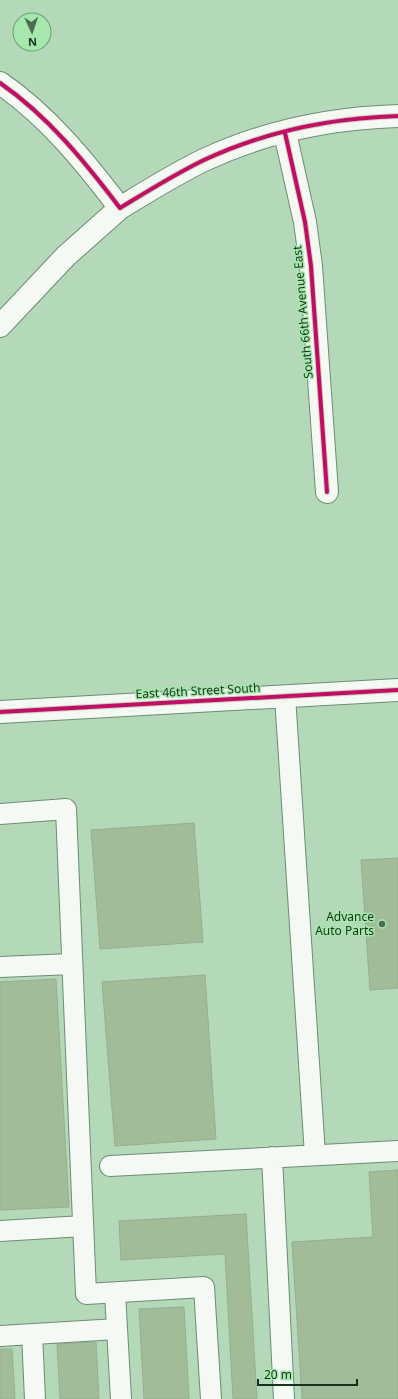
<svg xmlns="http://www.w3.org/2000/svg" width="398" height="1399" font-family="'Noto Sans',sans-serif">
  <style>
    .building { fill: #a2bc9a; stroke: #97ae91 }
    .lines { fill: none; stroke-linecap: round; stroke-linejoin: round }
    .service-casing { stroke: #6e8c73; stroke-width: 22 }
    .minor-casing { stroke: #6e8c73; stroke-width: 24 }
    .tertiary-casing { stroke: #6e8c73; stroke-width: 24 }
    .service { stroke: #f4f9f4; stroke-width: 20 }
    .minor { stroke: #f4f9f4; stroke-width: 22 }
    .tertiary { stroke: #f4f9f4; stroke-width: 22 }
    .cycleway-casing { stroke: #a4e8ad; stroke-width: 6 }
    .cycleway { stroke: #d6006c; stroke-width: 4 }
    .poi-dot { fill: #4e6c52; stroke: #a4e8ad; stroke-width: 1.5 }
    .labels { text-anchor: middle; stroke-width: 3; stroke-linejoin: round; paint-order: stroke }
    .street-label { font-size: 12px; fill: #17321b; stroke: #a4e8ad }
    .poi-label { font-size: 12px; fill: #17321b; stroke: #a4e8ad; text-anchor: end }
  </style>
  <rect width="100%" height="100%" fill="#b3d9b8"/>
  <path class="building" d="M 194,823 L 203,942 L 100,949 L 91,830 Z
    M 398,858 L 398,988 L 370,990 L 361,860 Z
    M 205,975 L 216,1139 L 115,1146 L 102,982 Z
    M 56,979 L 69,1207 L 0,1210 L 0,982 Z
    M 398,1170 L 398,1399 L 302,1399 L 292,1242 L 373,1237 L 369,1172 Z
    M 246,1214 L 257,1399 L 233,1399 L 225,1254 L 121,1260 L 119,1221 Z
    M 184,1307 L 189,1399 L 144,1399 L 139,1309 Z
    M 96,1342 L 99,1399 L 60,1399 L 57,1344 Z
    M 0,1349 L 12,1349 L 15,1399 L 0,1399 Z"/>
  <g class="lines">
    <defs>
      <path id="service" d="M 285,696 L 315,1155
        M 0,814 L 66,809 L 86,1294 L 204,1287 L 211,1399
        M 0,967 L 72,964
        M 272,1157 L 284,1399
        M 110,1166 L 398,1151
        M 0,1231 L 83,1226
        M 115,1293 L 121,1399
        M 32,1334 L 35,1399
        M 0,1336 L 117,1329"/>
      <path id="minor" d="M 0,83 C 48,116 85,162 120,208 C 148,191 175,174 204,160 C 264,132 332,118 398,116
        M 285,133 L 305,222 L 311,266 L 327,492
        M 0,326 L 66,256 L 120,208"/>
      <path id="tertiary" d="M 0,712 L 398,690"/>
    </defs>
    <use href="#service" class="service-casing"/>
    <use href="#minor" class="minor-casing"/>
    <use href="#tertiary" class="tertiary-casing"/>
    <use href="#service" class="service"/>
    <use href="#minor" class="minor"/>
    <use href="#tertiary" class="tertiary"/>
    <defs>
      <path id="cycleway" d="M 0,83 C 48,116 85,162 120,208 C 148,191 175,174 204,160 C 264,132 332,118 398,116
        M 285,133 L 305,222 L 311,266 L 327,492
        M 0,712 L 398,690"/>
    </defs>
    <use href="#cycleway" class="cycleway-casing"/>
    <use href="#cycleway" class="cycleway"/>
  </g>
  <circle class="poi-dot" cx="382" cy="924" r="4"/>
  <g class="labels">
    <g class="street-label">
      <text transform="translate(303 312) rotate(-95)" y="4">South 66th Avenue East</text>
      <text transform="translate(198 691) rotate(-3)" y="4">East 46th Street South</text>
    </g>
    <g class="poi-label">
      <text x="374" y="921">Advance<tspan x="374" dy="14">Auto Parts</tspan></text>
    </g>
  </g>
  <g transform="translate(32 32) rotate(177)"><circle r="19" fill="#a4e8ad" stroke="#6c9f73"/>
  <path d="M0-3L7 15L0 10L-7 15Z" fill="#4e6c52"/>
  <text y="-6" font-size="11" font-weight="bold" text-anchor="middle" fill="#17321b">N</text>
  </g>
  <path d="M258 1379v6h99v-6" fill="none" stroke="#17321b" stroke-width="2"/>
  <text x="264" y="1379" font-size="12" fill="#17321b" stroke="#a4e8ad" stroke-width="3" paint-order="stroke">20 m</text>
</svg>
